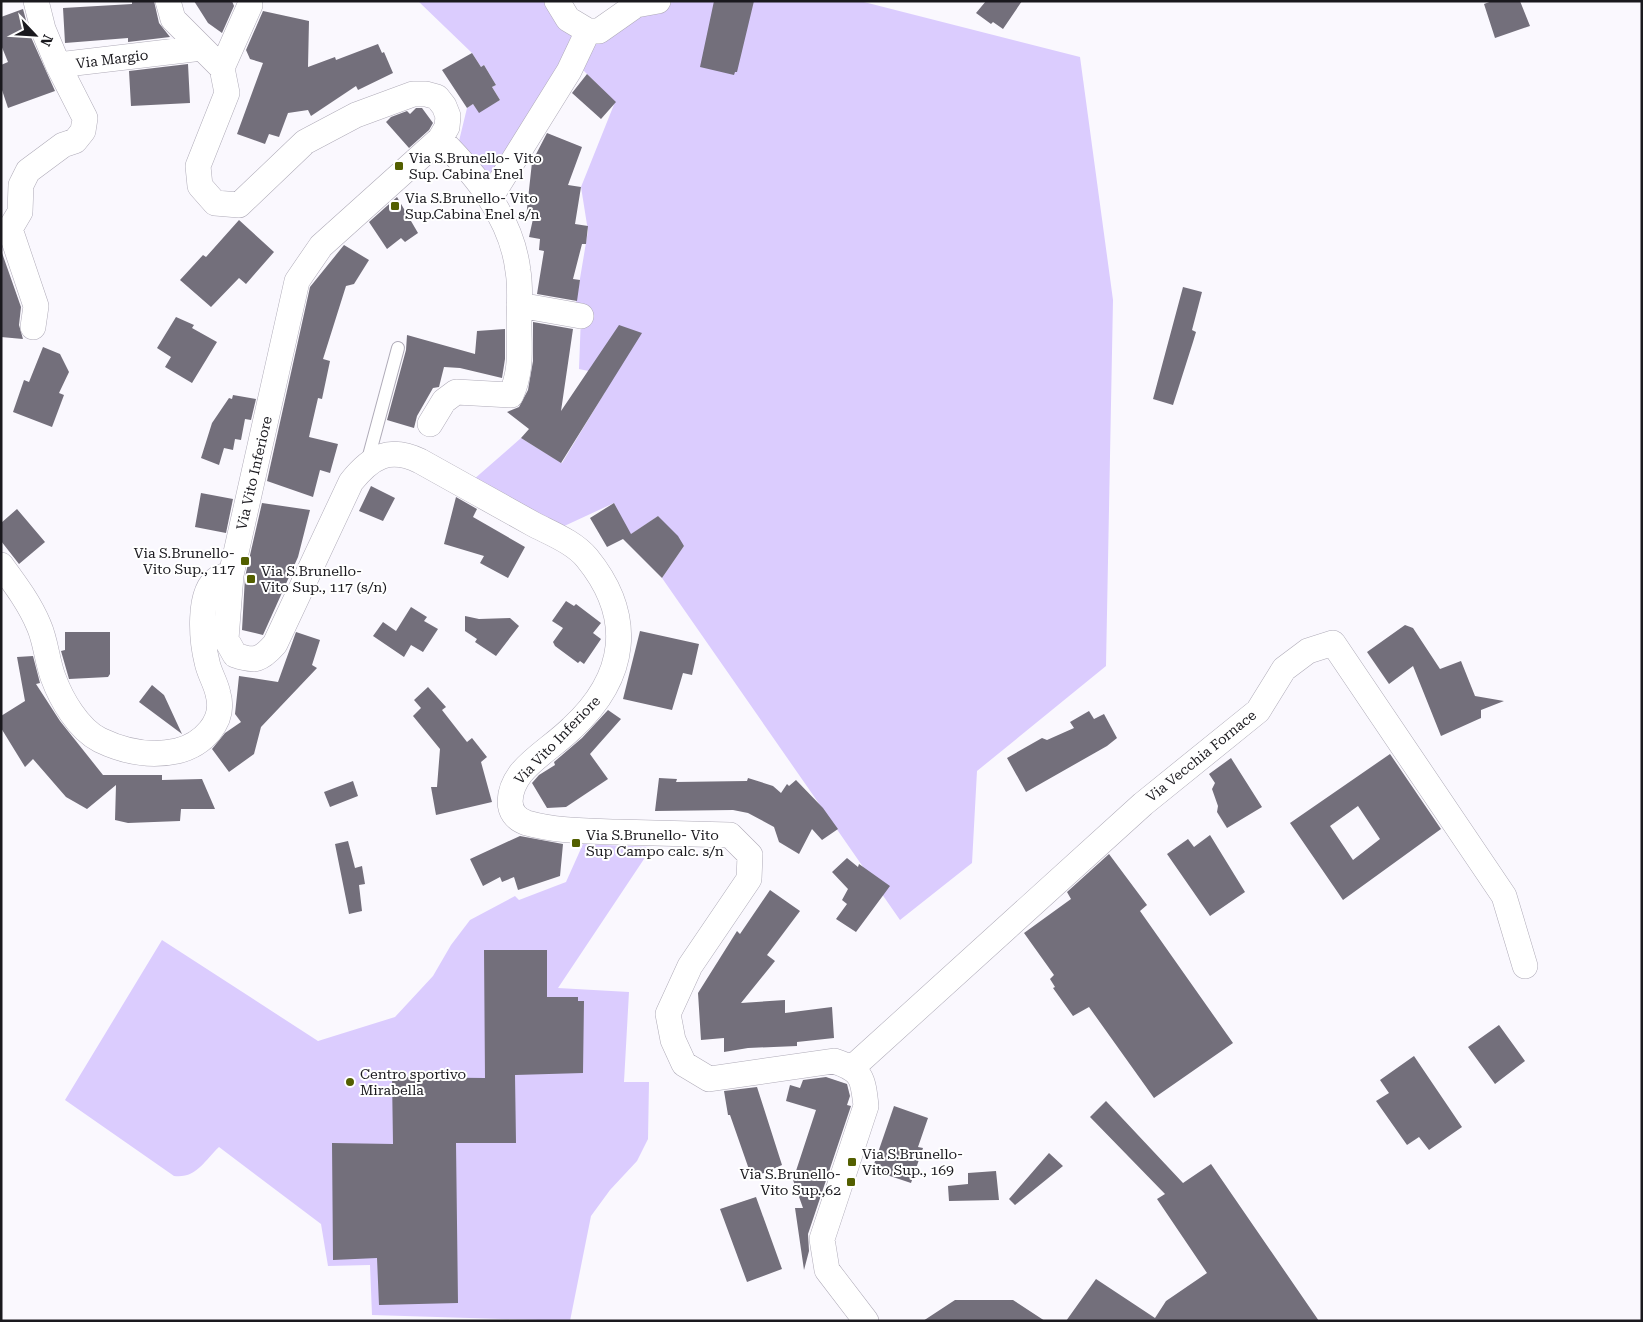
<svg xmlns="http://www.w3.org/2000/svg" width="1643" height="1322" font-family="'Roboto Serif',serif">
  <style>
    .green { fill: #dbccfe }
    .building { fill: #736f7b; fill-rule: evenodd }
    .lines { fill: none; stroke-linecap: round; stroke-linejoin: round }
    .service-casing { stroke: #afabb8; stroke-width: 14 }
    .minor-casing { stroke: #afabb8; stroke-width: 26 }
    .service { stroke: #fff; stroke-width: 12 }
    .minor { stroke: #fff; stroke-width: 25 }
    .poi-dot { fill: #535f00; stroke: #fff; stroke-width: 2 }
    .labels { text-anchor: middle; stroke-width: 4; stroke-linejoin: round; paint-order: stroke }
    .street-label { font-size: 14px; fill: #1a191e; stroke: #fff }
    .poi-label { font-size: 14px; fill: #1a191e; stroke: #fff; text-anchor: start }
  </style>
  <rect width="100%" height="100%" fill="#faf8fe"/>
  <path class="green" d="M 418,1 L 554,1 L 588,31 L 658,1 L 860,1 L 1080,57 L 1113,300 L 1106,666 L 977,771 L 972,863 L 900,920 L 662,578 L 684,546 L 658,516 L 630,535 L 614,503 L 560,528 L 473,480 L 521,438 L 562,463 L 605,392 L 598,373 L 579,369 L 581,316 L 575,308 L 588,231 L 581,187 L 615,102 L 580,67 L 499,187 L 459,141 L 467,108 L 473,104 L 479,112 L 500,100 L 492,87 L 496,85 L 484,65 L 481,67 L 472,53 Z
    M 583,844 L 652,847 L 558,988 L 629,992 L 624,1082 L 649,1082 L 648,1139 L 637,1161 L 610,1190 L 591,1216 L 570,1321 L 372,1315 L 370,1265 L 328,1266 L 321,1224 L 219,1147 C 205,1160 196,1179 174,1176 L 65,1100 L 162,940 L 318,1041 L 395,1017 L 433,976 L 451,945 L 470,920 L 515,896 L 519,900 L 566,882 Z"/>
  <path class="building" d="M 132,1 L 154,1 L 159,23 L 170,37 L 128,42 L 128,38 L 65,43 L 63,8 L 132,4 Z
    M 194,1 L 232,1 L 234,6 L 222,33 L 208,23 Z
    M 714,1 L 754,1 L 737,72 L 735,72 L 734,75 L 700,67 Z
    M 986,1 L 1022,1 L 1003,29 L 993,22 L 991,24 L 976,13 Z
    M 1492,1 L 1520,1 L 1530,26 L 1495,38 L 1484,4 Z
    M 23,9 L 30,35 L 55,91 L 8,108 L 1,87 L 1,65 L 8,62 L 1,45 L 1,17 Z
    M 263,11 L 309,21 L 308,67 L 335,57 L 336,60 L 378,44 L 382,53 L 384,52 L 393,73 L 358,90 L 356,86 L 311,116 L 308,110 L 288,113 L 279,137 L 269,134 L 265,144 L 237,134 L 263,63 L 250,59 L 246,50 Z
    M 472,53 L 481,67 L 484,65 L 496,85 L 492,87 L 500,100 L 479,113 L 473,104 L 467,108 L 442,70 Z
    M 188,64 L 190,103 L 131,106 L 129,71 Z
    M 587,74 L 616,102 L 601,119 L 572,93 Z
    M 416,108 L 422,108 L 433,123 L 429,130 L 409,148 L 386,122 L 391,117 L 407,111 L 410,114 Z
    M 547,133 L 582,147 L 568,185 L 581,187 L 575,224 L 588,226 L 586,244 L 582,244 L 573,279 L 580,280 L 577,301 L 537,294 L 544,251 L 539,250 L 540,239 L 529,237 L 533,219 L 526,218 L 532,162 Z
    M 397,197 L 418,233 L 405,242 L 401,238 L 387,249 L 369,222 Z
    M 239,220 L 274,252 L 246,284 L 239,278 L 211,307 L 180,280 L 203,255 L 206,257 Z
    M 344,245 L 369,260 L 354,284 L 346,286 L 323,359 L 330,361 L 322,399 L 318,398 L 309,437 L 338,444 L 330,473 L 320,470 L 313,497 L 267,481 L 310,287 Z
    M 1,250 L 21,307 L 19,325 L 23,339 L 1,337 Z
    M 1183,287 L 1202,292 L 1192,330 L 1196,332 L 1193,342 L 1173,405 L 1153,399 Z
    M 176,317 L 194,325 L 192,328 L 217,342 L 192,383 L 165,367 L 171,357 L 157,348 Z
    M 533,322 L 573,329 L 561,411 L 619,325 L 642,333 L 561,463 L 521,438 L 529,429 L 507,412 L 519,407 L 528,390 L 533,361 Z
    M 505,329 L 505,359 L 502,378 L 460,368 L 444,367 L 439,387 L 433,388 L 417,416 L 414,428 L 387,420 L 406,350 L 407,335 L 475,354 L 477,331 Z
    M 43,347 L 60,354 L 69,372 L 59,393 L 64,395 L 52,427 L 13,412 L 24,380 L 29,382 Z
    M 233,395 L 256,399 L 251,420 L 245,419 L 241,440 L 235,439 L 233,450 L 224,448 L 219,465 L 201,458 L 212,423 L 229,398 L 232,399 Z
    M 371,486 L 395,498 L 383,521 L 359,511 Z
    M 201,493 L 233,499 L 226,533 L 195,527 Z
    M 456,497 L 477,509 L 473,517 L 525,547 L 508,578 L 480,563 L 484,556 L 444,544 Z
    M 262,503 L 310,510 L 298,557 L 263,635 L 242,630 L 245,577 Z
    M 614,503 L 631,534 L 658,516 L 678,536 L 684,546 L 662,578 L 623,539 L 607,547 L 590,518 Z
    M 17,509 L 45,542 L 19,564 L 1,541 L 1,523 Z
    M 566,601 L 574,606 L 576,604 L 601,623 L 593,633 L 601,639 L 584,664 L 580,661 L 578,663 L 555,646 L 553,642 L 563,628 L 552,621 Z
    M 411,607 L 427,617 L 424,621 L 438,629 L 423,652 L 411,645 L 404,657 L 373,636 L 383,622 L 396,631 Z
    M 465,616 L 479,619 L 510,618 L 519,626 L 496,656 L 475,642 L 477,639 L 465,631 Z
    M 1405,625 L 1413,628 L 1440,669 L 1461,661 L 1475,696 L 1504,701 L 1481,710 L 1481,718 L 1441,736 L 1413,666 L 1389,684 L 1367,652 Z
    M 640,631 L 699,644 L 692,675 L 683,673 L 672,710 L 623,699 Z
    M 65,632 L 110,632 L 110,674 L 108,677 L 69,679 L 61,651 L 65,650 Z
    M 296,632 L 320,640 L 312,665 L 317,668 L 261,727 L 254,754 L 229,772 L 212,749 L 225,733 L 241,722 L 235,714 L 239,676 L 278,682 Z
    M 33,656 L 40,683 L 36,684 L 60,721 L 103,775 L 162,775 L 162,780 L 202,779 L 215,809 L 181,809 L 180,821 L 128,823 L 115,820 L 116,785 L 87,809 L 66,797 L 33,759 L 25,767 L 1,728 L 1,716 L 25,701 L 17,657 Z
    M 152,685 L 164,695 L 182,734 L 139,702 Z
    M 428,687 L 446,707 L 442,710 L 467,742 L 472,738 L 487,757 L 481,762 L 492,802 L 436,815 L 431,787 L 437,787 L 440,749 L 413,716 L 421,708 L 414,700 Z
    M 608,710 L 621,719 L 590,754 L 608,779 L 566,807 L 547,808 L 532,783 L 539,775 L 555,765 L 554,762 L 582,738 Z
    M 1089,711 L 1094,719 L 1104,714 L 1117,738 L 1107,746 L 1026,792 L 1007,758 L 1042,738 L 1047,740 L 1074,728 L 1070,722 Z
    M 1390,754 L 1441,829 L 1343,900 L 1290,823 ZM 1358,806 L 1380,839 L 1353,860 L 1330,826 Z
    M 1231,758 L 1262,807 L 1227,828 L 1217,812 L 1218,806 L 1212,789 L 1215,783 L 1209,774 Z
    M 659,778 L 677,779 L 676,782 L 747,781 L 748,778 L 773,786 L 781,793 L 787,784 L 789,786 L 796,780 L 823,808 L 838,829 L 822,840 L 812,829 L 799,854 L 779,842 L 774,827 L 748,813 L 733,810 L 655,811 Z
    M 353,781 L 358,796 L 330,807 L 324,792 Z
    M 1210,835 L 1245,892 L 1210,916 L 1167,854 L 1188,839 L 1194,847 Z
    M 520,836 L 563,844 L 560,876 L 518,890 L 514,877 L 502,882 L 500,877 L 483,886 L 470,859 Z
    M 348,841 L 355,868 L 362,866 L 365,884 L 359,885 L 362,911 L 349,914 L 335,844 Z
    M 1109,854 L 1147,905 L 1140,911 L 1233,1043 L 1154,1098 L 1089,1007 L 1073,1016 L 1053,988 L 1055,987 L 1050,979 L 1054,975 L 1024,933 L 1071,899 L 1067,892 Z
    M 847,858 L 858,867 L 859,864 L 890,886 L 856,932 L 836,919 L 847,904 L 842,900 L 848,889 L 832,872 Z
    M 770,890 L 800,911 L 767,955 L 775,961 L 741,1003 L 785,1000 L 785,1013 L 832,1007 L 834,1038 L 797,1042 L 797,1046 L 748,1048 L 724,1052 L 724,1038 L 701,1040 L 698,993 L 737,931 L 740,934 Z
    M 484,950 L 547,950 L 547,997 L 578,997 L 578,1001 L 584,1001 L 583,1073 L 515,1075 L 516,1143 L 456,1143 L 458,1303 L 379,1305 L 377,1258 L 333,1260 L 332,1143 L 393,1144 L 392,1077 L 485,1078 Z
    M 1499,1025 L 1525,1061 L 1495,1084 L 1468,1047 Z
    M 1414,1056 L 1462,1127 L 1429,1150 L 1419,1137 L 1407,1145 L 1376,1101 L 1389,1093 L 1380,1080 Z
    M 826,1077 L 847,1084 L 850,1096 L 847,1105 L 851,1106 L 808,1234 L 809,1251 L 804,1270 L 795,1208 L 803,1208 L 793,1180 L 816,1110 L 786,1101 L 790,1085 L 800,1088 L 803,1080 Z
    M 757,1087 L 782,1165 L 752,1178 L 730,1115 L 728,1115 L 724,1091 Z
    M 1106,1101 L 1183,1183 L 1211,1164 L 1319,1321 L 1066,1321 L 1096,1279 L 1155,1318 L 1166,1301 L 1207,1273 L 1157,1199 L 1165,1194 L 1090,1117 Z
    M 894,1106 L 928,1118 L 918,1147 L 923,1148 L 911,1183 L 872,1170 Z
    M 1049,1153 L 1063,1166 L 1015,1205 L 1009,1199 Z
    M 996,1171 L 999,1200 L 949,1201 L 948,1186 L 968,1184 L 968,1173 Z
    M 756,1197 L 782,1269 L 747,1282 L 720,1209 Z
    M 955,1300 L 1013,1300 L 1045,1321 L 923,1321 Z"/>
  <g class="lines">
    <defs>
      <path id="service" d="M 367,463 L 398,348"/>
      <path id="minor" d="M 36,1 L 43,29 L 58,65
        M 168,1 L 173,19 L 222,68 L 227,93 L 198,166 L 200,186 L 215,203 L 239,205 L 305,142 L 356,115 L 413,94 L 426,94 L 437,97 L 444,106 L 448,116 L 447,127 L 440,139 L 321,246 L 297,281 L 231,575 L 226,639 L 235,655 C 255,662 261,660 275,644 L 351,482 C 371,457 389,446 420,461 C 458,482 495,503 533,524 C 550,533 574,542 587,558 C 635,617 627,677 572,728 C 556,744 535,756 521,773 C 509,789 502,815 527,823 C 555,831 588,831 617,832 C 655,833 693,834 730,835 L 750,855 L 749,879 L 690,966 L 668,1014 L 673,1040 L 684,1064 L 709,1079 L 834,1061 C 862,1070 863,1078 866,1106 L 822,1239 L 827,1270 L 866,1321
        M 557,1 L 568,19 L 588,31 L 599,31 L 636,5 L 658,1
        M 222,68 L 250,5
        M 490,198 L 569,71 L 588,31
        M 519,305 L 581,316
        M 33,327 L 36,306 L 10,229 L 20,212 L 21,185 L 28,171 L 63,145 L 75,141 L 83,131 L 85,118 L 58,65 L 202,48
        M 430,424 L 444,401 L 456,392 L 511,395 C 522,370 519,351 519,324 C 519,307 521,288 518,271 C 512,218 476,175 440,139
        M 1,565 C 15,584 30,604 39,626 C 46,642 47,661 53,677 C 61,699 78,729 100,740 C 125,752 150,757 177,751 C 202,745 226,722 218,694 C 216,683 209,673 207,662 C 202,642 197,592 217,579 C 220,576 227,576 231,575
        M 853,1067 L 1143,804 L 1258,711 L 1284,669 L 1308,651 L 1333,643 L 1504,896 L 1525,966"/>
    </defs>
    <use href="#service" class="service-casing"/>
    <use href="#minor" class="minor-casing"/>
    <use href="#service" class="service"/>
    <use href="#minor" class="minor"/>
  </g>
  <g class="poi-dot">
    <rect x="394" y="161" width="10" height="10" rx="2.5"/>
    <rect x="390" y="201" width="10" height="10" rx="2.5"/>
    <rect x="240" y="556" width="10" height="10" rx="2.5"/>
    <rect x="246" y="574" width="10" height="10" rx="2.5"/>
    <rect x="571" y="838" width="10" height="10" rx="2.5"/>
    <circle cx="350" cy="1082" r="5"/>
    <rect x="847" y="1157" width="10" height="10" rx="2.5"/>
    <rect x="846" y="1177" width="10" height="10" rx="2.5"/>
  </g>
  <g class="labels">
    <g class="street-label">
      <text transform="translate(112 59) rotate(-7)" y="5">Via Margio</text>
      <text transform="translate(254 473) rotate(-77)" y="5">Via Vito Inferiore</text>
      <text transform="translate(557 740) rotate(-46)" y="5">Via Vito Inferiore</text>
      <text transform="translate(1201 756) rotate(-39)" y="5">Via Vecchia Fornace</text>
    </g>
    <g class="poi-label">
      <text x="409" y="163">Via S.Brunello- Vito<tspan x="409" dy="16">Sup. Cabina Enel</tspan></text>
      <text x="405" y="203">Via S.Brunello- Vito<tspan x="405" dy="16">Sup.Cabina Enel s/n</tspan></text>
      <text x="235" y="558" text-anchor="end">Via S.Brunello-<tspan x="235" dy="16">Vito Sup., 117</tspan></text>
      <text x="261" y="576">Via S.Brunello-<tspan x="261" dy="16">Vito Sup., 117 (s/n)</tspan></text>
      <text x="586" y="840">Via S.Brunello- Vito<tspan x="586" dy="16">Sup Campo calc. s/n</tspan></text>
      <text x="360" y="1079">Centro sportivo<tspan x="360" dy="16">Mirabella</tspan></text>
      <text x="862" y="1159">Via S.Brunello-<tspan x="862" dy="16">Vito Sup., 169</tspan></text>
      <text x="841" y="1179" text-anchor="end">Via S.Brunello-<tspan x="841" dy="16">Vito Sup.,62</tspan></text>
    </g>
  </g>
  <rect width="1643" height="1322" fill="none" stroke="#1a191e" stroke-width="5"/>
  <g transform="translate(35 35) rotate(115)" stroke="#ffffff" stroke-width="4" paint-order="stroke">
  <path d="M0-4L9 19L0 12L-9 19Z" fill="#1a191e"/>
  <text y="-8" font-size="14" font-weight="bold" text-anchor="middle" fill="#1a191e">N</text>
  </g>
</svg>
